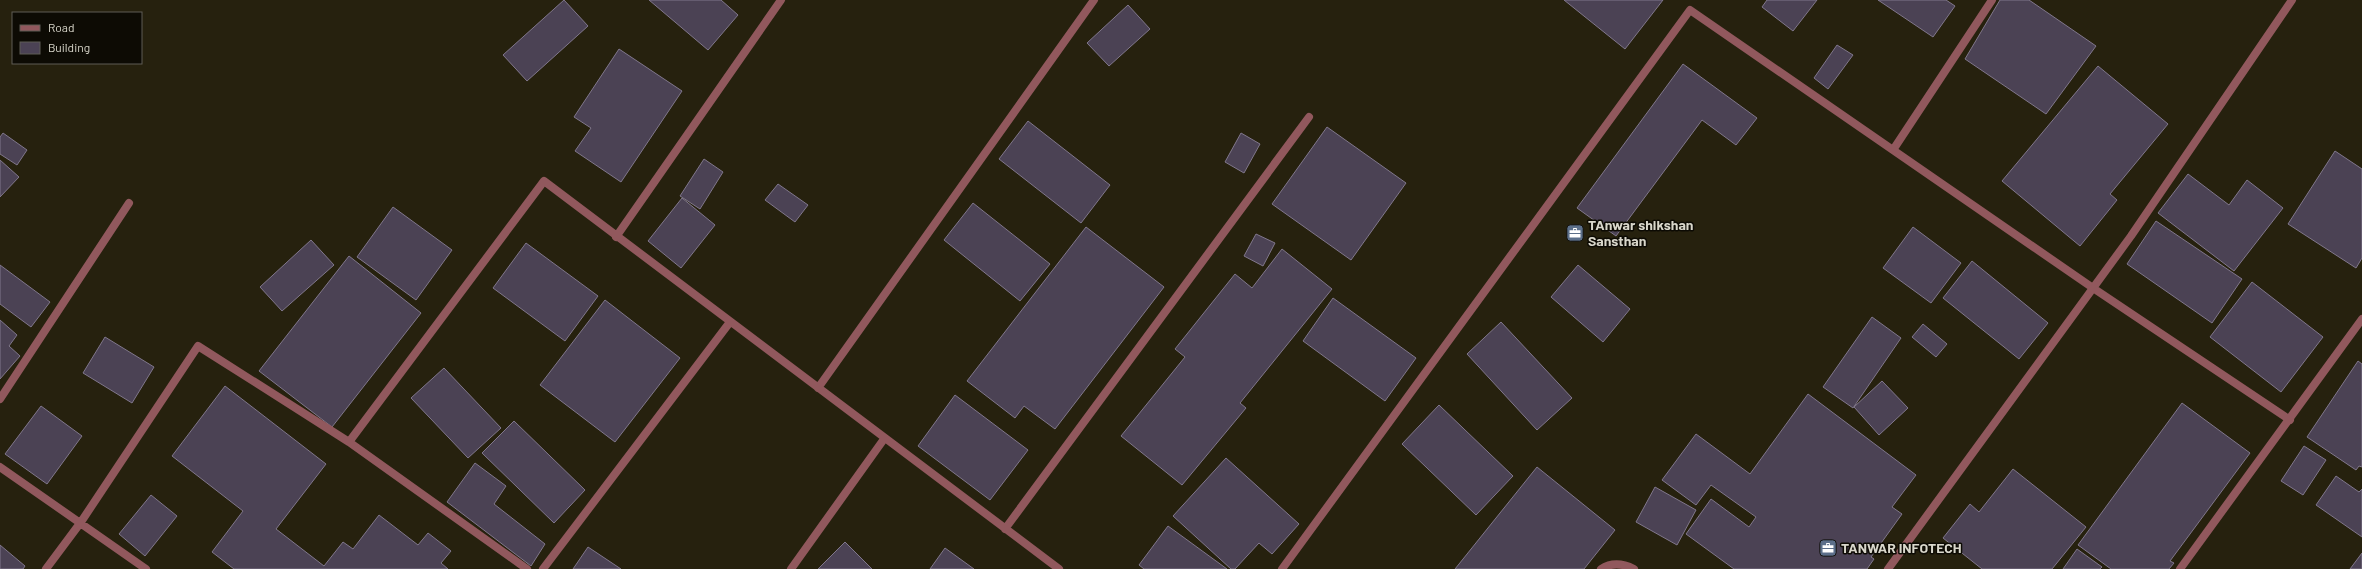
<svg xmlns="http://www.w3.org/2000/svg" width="2362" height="569" font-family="Barlow,sans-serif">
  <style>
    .building { fill: #4b4254; stroke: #80778b }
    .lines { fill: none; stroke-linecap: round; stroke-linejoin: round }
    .service { stroke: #91585d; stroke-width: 8 }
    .minor { stroke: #91585d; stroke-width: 8 }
    .labels { text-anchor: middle; stroke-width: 3; stroke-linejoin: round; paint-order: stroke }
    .poi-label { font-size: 14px; font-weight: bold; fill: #d9d7cb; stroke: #0d0b04; text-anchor: start }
  </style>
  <rect width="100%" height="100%" fill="#26210e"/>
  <path class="building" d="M 564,0 L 588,26 L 527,81 L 503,55 Z
    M 649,0 L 721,0 L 738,15 L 708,50 Z
    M 1564,0 L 1663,0 L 1625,49 Z
    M 1767,0 L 1817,0 L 1793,31 L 1762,7 Z
    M 1878,0 L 1946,0 L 1955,6 L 1933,37 Z
    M 2000,0 L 2029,0 L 2096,46 L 2046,114 L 1965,59 Z
    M 1128,5 L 1150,29 L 1109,66 L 1087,43 Z
    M 1837,45 L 1853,55 L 1828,89 L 1814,78 Z
    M 619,49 L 682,91 L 621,182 L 575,151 L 591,128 L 574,117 Z
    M 1683,64 L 1757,118 L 1736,145 L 1702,120 L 1616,236 L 1577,208 Z
    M 2098,66 L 2168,124 L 2110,194 L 2117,200 L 2080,246 L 2002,181 Z
    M 1028,121 L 1110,185 L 1081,223 L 999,159 Z
    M 1327,127 L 1406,183 L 1351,260 L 1272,204 Z
    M 3,133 L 27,150 L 17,165 L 0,154 L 0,137 Z
    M 1241,133 L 1260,144 L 1244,173 L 1225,162 Z
    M 2335,151 L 2362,169 L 2362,258 L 2356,268 L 2288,224 Z
    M 704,159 L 723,172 L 700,209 L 680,196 Z
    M 0,160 L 19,177 L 0,197 Z
    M 2188,174 L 2229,205 L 2247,180 L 2283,208 L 2234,271 L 2158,213 Z
    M 778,184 L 808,205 L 795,222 L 765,200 Z
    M 682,198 L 715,225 L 681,268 L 648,241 Z
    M 973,203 L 1050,264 L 1020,301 L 944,240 Z
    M 393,207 L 452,250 L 416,300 L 357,257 Z
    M 2156,221 L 2242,279 L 2212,323 L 2127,264 Z
    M 1086,227 L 1164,287 L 1055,429 L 1024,406 L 1015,418 L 967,381 Z
    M 1913,227 L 1961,263 L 1931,303 L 1883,268 Z
    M 1256,234 L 1275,243 L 1263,266 L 1244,256 Z
    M 311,240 L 334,265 L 282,311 L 260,287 Z
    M 526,243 L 598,296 L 565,341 L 493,288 Z
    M 1282,249 L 1332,289 L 1240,403 L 1246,408 L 1182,485 L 1121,436 L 1185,357 L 1175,349 L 1235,274 L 1252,288 Z
    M 349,256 L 421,313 L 332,427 L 259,371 Z
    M 1972,261 L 2048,323 L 2019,359 L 1943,298 Z
    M 0,265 L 50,302 L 31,327 L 0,304 Z
    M 1578,265 L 1630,309 L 1603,342 L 1551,297 Z
    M 2252,282 L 2323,337 L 2281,392 L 2210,337 Z
    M 1333,298 L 1416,358 L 1385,401 L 1303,341 Z
    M 605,300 L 680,358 L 615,442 L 540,385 Z
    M 1872,317 L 1901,338 L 1853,408 L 1823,387 Z
    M 0,320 L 17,335 L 9,346 L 20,356 L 0,379 Z
    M 1501,322 L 1572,398 L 1537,430 L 1467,354 Z
    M 1923,324 L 1947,344 L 1936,357 L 1912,337 Z
    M 105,337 L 154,367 L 132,403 L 83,373 Z
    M 2358,361 L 2362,364 L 2362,467 L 2359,466 L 2356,470 L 2307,437 Z
    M 444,368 L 501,428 L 468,458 L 411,398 Z
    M 1882,381 L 1908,408 L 1879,435 L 1854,407 Z
    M 225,386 L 326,464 L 276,529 L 324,566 L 343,542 L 353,549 L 379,515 L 418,545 L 428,533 L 451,551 L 441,563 L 448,569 L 234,569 L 212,552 L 243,511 L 172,456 Z
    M 1808,394 L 1916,475 L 1892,507 L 1902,514 L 1871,557 L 1874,559 L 1867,569 L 1734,569 L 1686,534 L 1711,499 L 1749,527 L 1756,517 L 1711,485 L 1696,505 L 1662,480 L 1696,434 L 1750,474 Z
    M 955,395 L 1028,450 L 990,500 L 918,446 Z
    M 2182,403 L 2250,453 L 2170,561 L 2174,563 L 2169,569 L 2111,569 L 2078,545 Z
    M 1439,405 L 1513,476 L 1476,515 L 1402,444 Z
    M 41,406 L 82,436 L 47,484 L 5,454 Z
    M 514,421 L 585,490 L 554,523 L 482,453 Z
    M 2304,446 L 2326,460 L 2303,495 L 2281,481 Z
    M 1226,458 L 1299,524 L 1272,554 L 1259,543 L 1235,569 L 1231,569 L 1173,516 Z
    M 475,463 L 506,486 L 494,504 L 545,544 L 531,566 L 447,502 Z
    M 1537,467 L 1615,530 L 1584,569 L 1455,569 Z
    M 2013,469 L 2086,527 L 2052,569 L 1982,569 L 1943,538 L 1970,504 L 1979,512 Z
    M 2336,476 L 2359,492 L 2362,489 L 2362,537 L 2316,505 Z
    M 1655,487 L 1696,510 L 1677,545 L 1636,522 Z
    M 151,495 L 177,516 L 145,556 L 119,534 Z
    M 1168,526 L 1227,569 L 1144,569 L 1139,565 Z
    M 845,542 L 872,569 L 818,569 Z
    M 0,545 L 25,566 L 23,569 L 0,569 Z
    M 588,547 L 621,569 L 573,569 Z
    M 945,548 L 974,569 L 930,569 Z
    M 2077,549 L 2102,567 L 2100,569 L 2063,569 Z
    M 2362,553 L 2362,569 L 2350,569 Z"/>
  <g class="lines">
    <path class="service" d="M 1601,569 C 1612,562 1624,564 1634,569"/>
    <path class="minor" d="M 1893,150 L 1992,0
      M 616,237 L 781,0
      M 818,388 L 1094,0
      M 0,399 L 129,203
      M 349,442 L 544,181 L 1059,569
      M 0,467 L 146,569
      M 1005,529 L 1309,117
      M 46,569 L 81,522 L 198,346 L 349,442 L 527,569
      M 543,569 L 730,322
      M 791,569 L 884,439
      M 1282,569 L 1690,10 L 2093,288 L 2290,420
      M 1888,569 L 2131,236 L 2292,0
      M 2180,569 L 2362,319"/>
  </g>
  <defs>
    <symbol id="office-square" viewBox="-11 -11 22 22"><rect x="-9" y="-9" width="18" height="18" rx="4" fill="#5c6f8a" stroke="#0d0b04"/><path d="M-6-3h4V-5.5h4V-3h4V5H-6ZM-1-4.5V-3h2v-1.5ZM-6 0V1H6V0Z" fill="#fff"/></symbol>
  </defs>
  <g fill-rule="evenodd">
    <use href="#office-square" x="1565" y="223" width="20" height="20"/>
    <use href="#office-square" x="1818" y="538" width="20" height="20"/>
  </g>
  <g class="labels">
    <g class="poi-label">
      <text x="1588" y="230">TAnwar shikshan<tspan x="1588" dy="16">Sansthan</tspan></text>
      <text x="1841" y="553">TANWAR INFOTECH</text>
    </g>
  </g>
  <rect x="12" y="12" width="130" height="52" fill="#0d0b04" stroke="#5f5d54"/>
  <rect x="20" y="25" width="20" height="6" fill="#91585d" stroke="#5f5d54"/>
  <text x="48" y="32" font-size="12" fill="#d9d7cb">Road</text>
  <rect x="20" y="42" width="20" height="12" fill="#4b4254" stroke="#5f5d54"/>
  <text x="48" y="52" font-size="12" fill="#d9d7cb">Building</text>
</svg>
